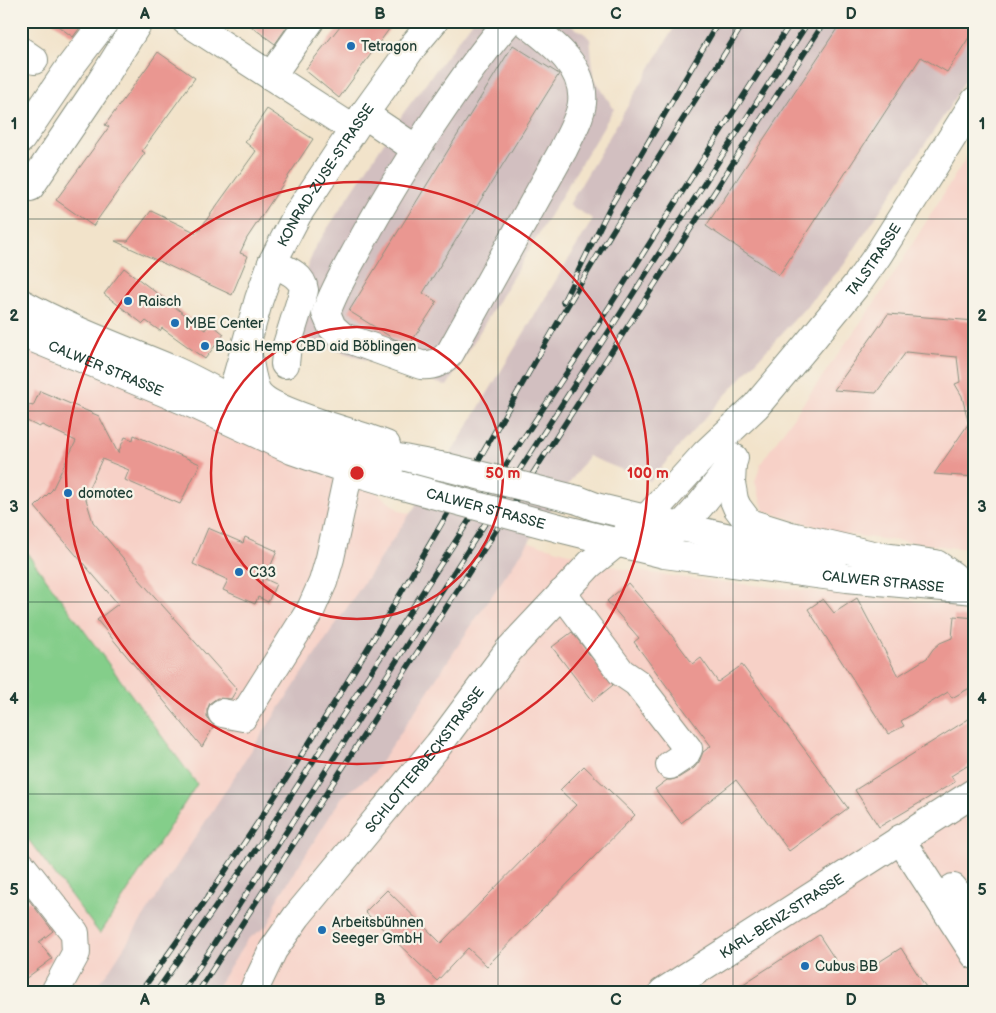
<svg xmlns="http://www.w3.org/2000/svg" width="996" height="1013" font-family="'Balsamiq Sans',sans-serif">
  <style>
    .built { fill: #f7d1c7 }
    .industrial { fill: #d2bfc0 }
    .green { fill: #84ce8a; stroke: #52865f }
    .building { fill: #ea9791 }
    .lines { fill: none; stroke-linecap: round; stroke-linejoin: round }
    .minor-casing { stroke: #88907f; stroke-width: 30 }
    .major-casing { stroke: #88907f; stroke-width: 30 }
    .minor { stroke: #fff; stroke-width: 28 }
    .major { stroke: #fff; stroke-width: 28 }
    .rail-casing { stroke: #1f3d34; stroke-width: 5.5 }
    .rail { stroke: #f7f3e8; stroke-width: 4; stroke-dasharray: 11; stroke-linecap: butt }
    .major-bridge-casing { stroke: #88907f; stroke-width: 30; stroke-linecap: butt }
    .major-bridge { stroke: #fff; stroke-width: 28 }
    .grid { fill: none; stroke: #1f3d34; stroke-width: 1; stroke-opacity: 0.55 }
    .ring { fill: none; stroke: #d62828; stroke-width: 2.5 }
    .poi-dot { fill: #1f6fb2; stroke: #f7f3e8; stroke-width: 2 }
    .labels { text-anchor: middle; stroke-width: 4.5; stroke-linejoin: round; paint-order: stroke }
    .poi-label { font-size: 14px; fill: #1f3d34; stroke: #f7f3e8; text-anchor: start }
    .street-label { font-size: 14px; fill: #1f3d34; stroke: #f7f3e8 }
    .centre { fill: #d62828; stroke: #f7f3e8; stroke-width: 2.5 }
    .ring-label { font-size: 15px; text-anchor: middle; font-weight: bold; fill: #d62828; stroke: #f7f3e8; stroke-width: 4.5; stroke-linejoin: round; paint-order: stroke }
    .neatline { fill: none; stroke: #1f3d34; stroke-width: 2 }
    .grid-label { font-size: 16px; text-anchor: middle; font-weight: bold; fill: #1f3d34 }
  </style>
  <rect width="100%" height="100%" fill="#f7f3e8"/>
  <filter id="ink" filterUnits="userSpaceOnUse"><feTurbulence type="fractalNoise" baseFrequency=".02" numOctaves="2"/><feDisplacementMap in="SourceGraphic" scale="10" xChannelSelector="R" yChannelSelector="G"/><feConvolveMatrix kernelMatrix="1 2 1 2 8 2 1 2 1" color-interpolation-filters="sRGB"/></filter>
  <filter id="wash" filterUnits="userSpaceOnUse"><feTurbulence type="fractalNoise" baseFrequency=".0096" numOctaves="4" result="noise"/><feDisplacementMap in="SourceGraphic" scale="20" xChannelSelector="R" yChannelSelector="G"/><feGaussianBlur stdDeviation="1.12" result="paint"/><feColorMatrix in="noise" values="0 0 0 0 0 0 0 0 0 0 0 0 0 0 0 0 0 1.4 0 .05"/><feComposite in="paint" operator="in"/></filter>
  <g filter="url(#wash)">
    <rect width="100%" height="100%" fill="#f2e3ca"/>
    <path class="built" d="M 975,143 L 975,550 L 840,534 L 764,511 L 755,482 L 761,463 L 887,285 Z
      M 21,333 L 349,470 L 400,511 L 548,547 L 623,569 L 701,580 L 975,607 L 975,992 L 21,992 Z"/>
    <path class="industrial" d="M 473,21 L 563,21 L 585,34 L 590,39 L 594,78 L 614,109 L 447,386 L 301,339 L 283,325 L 316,246 L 404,112 Z
      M 678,21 L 975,21 L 975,63 L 949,108 L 843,266 L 682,443 L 650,481 L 588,456 L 475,620 L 374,773 L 342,797 L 275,903 L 274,913 L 268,925 L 247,940 L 214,992 L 91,992 L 110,969 L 262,734 L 455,447 L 593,219 L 569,205 Z"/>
    <path class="green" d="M 21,89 L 39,102 L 21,130 Z
      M 21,545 L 197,784 L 100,934 L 21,830 Z"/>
    <g id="blocks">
      <path class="building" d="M 51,21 L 85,21 L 73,37 Z
        M 244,21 L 291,21 L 275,44 Z
        M 344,21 L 395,21 L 339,98 L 305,70 Z
        M 842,21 L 958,21 L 973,31 L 947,72 L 921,57 L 779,275 L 706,226 Z
        M 513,45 L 559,74 L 423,293 L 437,302 L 410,344 L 394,339 L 349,311 Z
        M 158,52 L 195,78 L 142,151 L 145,153 L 93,226 L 56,200 L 109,127 L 105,125 Z
        M 267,109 L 313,139 L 247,238 L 240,253 L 248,256 L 232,295 L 115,241 L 128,241 L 151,211 L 197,233 L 256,151 L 245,142 Z
        M 124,268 L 205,330 L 210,323 L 224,334 L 205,359 L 162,328 L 160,331 L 146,321 L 143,324 L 104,294 Z
        M 888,314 L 975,321 L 975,477 L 934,474 L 971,420 L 968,421 L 962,396 L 955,384 L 960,382 L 957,357 L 906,352 L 876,393 L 834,390 Z
        M 40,391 L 99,416 L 118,453 L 125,437 L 133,440 L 134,435 L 200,464 L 180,504 L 125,480 L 129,470 L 102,459 L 85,496 L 93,522 L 138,576 L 138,578 L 237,689 L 231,699 L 217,698 L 210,703 L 207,710 L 207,718 L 214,726 L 202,747 L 97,620 L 118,604 L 35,507 L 52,490 L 76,441 L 42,425 L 39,427 L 23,419 L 29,405 L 33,406 Z
        M 208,528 L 243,543 L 245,537 L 277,551 L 265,579 L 276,584 L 268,602 L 258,597 L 255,604 L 223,590 L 228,580 L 193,564 Z
        M 628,583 L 661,621 L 693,664 L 701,658 L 718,682 L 742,665 L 848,808 L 789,851 L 736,780 L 681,823 L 655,789 L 667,780 L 671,780 L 678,778 L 694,768 L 699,762 L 703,752 L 711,746 L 634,642 L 639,638 L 607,601 Z
        M 857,598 L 898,676 L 927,658 L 933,649 L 940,643 L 952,638 L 954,616 L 975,618 L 975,685 L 952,698 L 948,692 L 901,721 L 904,726 L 888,734 L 808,609 L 823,599 L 834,613 Z
        M 572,632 L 613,685 L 593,701 L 552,647 Z
        M 975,715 L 975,761 L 951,776 L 955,782 L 879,827 L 855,790 Z
        M 584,766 L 635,815 L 487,966 L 468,948 L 437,981 L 365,912 L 387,890 L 441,943 L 576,805 L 560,790 Z
        M 29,900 L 53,931 L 39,942 L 52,959 L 21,982 L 21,906 Z
        M 819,935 L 842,970 L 853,962 L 860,974 L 901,948 L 929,992 L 731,992 Z"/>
    </g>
  </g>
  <g filter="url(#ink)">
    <use href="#blocks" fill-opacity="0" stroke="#88907f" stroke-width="1"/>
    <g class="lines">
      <defs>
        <g id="minor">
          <path d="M 186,21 L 353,129"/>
          <path d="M 509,21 C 480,54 456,89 432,125 C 408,162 384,200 363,239 C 350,263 335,287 326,313 L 332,327 L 343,337 L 421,365 C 435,366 441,362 450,353 L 563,150 C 570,135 580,119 582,103 C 586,66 550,41 524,21"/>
          <path d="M 21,51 L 34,60"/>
          <path d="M 271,76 L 310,21"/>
          <path d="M 364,114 L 416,149"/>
          <path d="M 21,139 L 70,67 L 105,21"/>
          <path d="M 30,187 L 99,85 L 139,21"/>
          <path d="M 272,263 C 284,269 302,274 304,290 L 287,345 L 285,364"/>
          <path d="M 247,349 C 249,362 251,378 256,390 C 267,413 359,433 386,445"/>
          <path id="s1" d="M 225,419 L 259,299 L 272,263 L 297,215 L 364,114 L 413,46 L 434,21"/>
          <path d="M 732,464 L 731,483 L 734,500 L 737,507 L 749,523 L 791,536 L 877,556 L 936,564 L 953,576"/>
          <path d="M 625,543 C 635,543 645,544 656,541 C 684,533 714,487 732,464 L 734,458"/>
          <path d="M 562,593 L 621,672 L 637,683 L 688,749 L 685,755 L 670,765"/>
          <path d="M 222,713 L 243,717 L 311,609 L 323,582 L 330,558 L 349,470 L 356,450"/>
          <path d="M 900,839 L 975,955"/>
          <path d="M 21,865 L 75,933 L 76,953 L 55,992"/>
          <path d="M 953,888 L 967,906 L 975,904"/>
          <path id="s2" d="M 253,992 L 273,950 L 297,916 L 439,744 L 509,650 L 590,564 L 646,519 L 705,454 L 756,406 L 813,338 L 858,283 L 878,255 L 975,101"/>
          <path id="s3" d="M 663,992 L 975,792"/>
        </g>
        <g id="major">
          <path d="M 21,303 C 70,330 123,349 173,370 C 214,388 251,414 292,429 C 342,449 394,457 446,467"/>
          <path id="s4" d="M 21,333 L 200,407 L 292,450 L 349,470 L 399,485"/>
          <path d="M 578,500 L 596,507 L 646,519 L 832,561"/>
          <path id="s5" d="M 559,528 L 664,554 L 847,578 L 975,590"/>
        </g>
      </defs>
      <use href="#minor" class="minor-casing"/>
      <use href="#major" class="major-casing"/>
      <use href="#minor" class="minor"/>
      <use href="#major" class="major"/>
      <defs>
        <path id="rail" d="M 563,302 L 609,209 L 719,21
          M 140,992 C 174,948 205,901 236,855 C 351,685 452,506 554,329 C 614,224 681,124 745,21
          M 156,992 L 263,839 L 466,525 L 585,345 L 719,134 L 792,21
          M 183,992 L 809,21
          M 198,992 L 719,185 C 753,130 790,76 825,21"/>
      </defs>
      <use href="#rail" class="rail-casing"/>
      <use href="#rail" class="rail"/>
      <defs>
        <g id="major-bridge">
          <path d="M 446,467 L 578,500"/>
          <path id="s6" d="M 399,485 L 559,528"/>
        </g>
      </defs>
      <use href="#major-bridge" class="major-bridge-casing"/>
      <use href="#major-bridge" class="major-bridge"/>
    </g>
  </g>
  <path class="grid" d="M 263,21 L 263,992M 498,21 L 498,992M 733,21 L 733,992M 21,219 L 975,219M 21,411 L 975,411M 21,602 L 975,602M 21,794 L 975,794"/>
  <g class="ring">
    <circle cx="357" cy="473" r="146"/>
    <circle cx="357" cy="473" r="291"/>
  </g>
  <g class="poi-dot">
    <circle cx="351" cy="46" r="5"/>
    <circle cx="128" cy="301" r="5"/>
    <circle cx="175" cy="323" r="5"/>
    <circle cx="205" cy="346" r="5"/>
    <circle cx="68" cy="493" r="5"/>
    <circle cx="239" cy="572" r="5"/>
    <circle cx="322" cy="930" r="5"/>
    <circle cx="805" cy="966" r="5"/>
  </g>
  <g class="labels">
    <g class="poi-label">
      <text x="361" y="51">Tetragon</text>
      <text x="138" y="306">Raisch</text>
      <text x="185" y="328">MBE Center</text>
      <text x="215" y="351">Basic Hemp CBD aid Böblingen</text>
      <text x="78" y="498">domotec</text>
      <text x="249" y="577">C33</text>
      <text x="332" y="927">Arbeitsbühnen<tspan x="332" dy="16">Seeger GmbH</tspan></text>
      <text x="815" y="971">Cubus BB</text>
    </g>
    <g class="street-label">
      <text dy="5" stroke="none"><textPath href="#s1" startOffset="266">KONRAD-ZUSE-STRASSE</textPath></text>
      <text dy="5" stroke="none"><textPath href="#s2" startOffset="964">TALSTRASSE</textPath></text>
      <text dy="5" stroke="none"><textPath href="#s4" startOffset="92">CALWER STRASSE</textPath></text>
      <text dy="5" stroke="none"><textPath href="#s6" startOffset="90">CALWER STRASSE</textPath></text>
      <text dy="5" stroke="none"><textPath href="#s5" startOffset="329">CALWER STRASSE</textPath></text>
      <text dy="5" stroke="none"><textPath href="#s2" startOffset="290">SCHLOTTERBECKSTRASSE</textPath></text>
      <text dy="5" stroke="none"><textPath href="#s3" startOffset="141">KARL-BENZ-STRASSE</textPath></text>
    </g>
  </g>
  <circle cx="357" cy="473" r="8" class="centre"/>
  <g class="ring-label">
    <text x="503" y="478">50 m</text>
    <text x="648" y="478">100 m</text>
  </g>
  <rect width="996" height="1013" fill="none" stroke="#f7f3e8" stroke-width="55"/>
  <rect x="28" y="28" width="940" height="958" class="neatline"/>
  <g class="grid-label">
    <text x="145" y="19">A</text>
    <text x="380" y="19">B</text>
    <text x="616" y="19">C</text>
    <text x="851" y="19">D</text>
    <text x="14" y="129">1</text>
    <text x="982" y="129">1</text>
    <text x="14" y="321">2</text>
    <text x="982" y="321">2</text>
    <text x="14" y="512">3</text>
    <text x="982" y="512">3</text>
    <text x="14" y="704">4</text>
    <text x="982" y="704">4</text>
    <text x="14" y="895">5</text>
    <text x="982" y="895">5</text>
    <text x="145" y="1005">A</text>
    <text x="380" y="1005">B</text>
    <text x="616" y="1005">C</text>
    <text x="851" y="1005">D</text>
  </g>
</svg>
